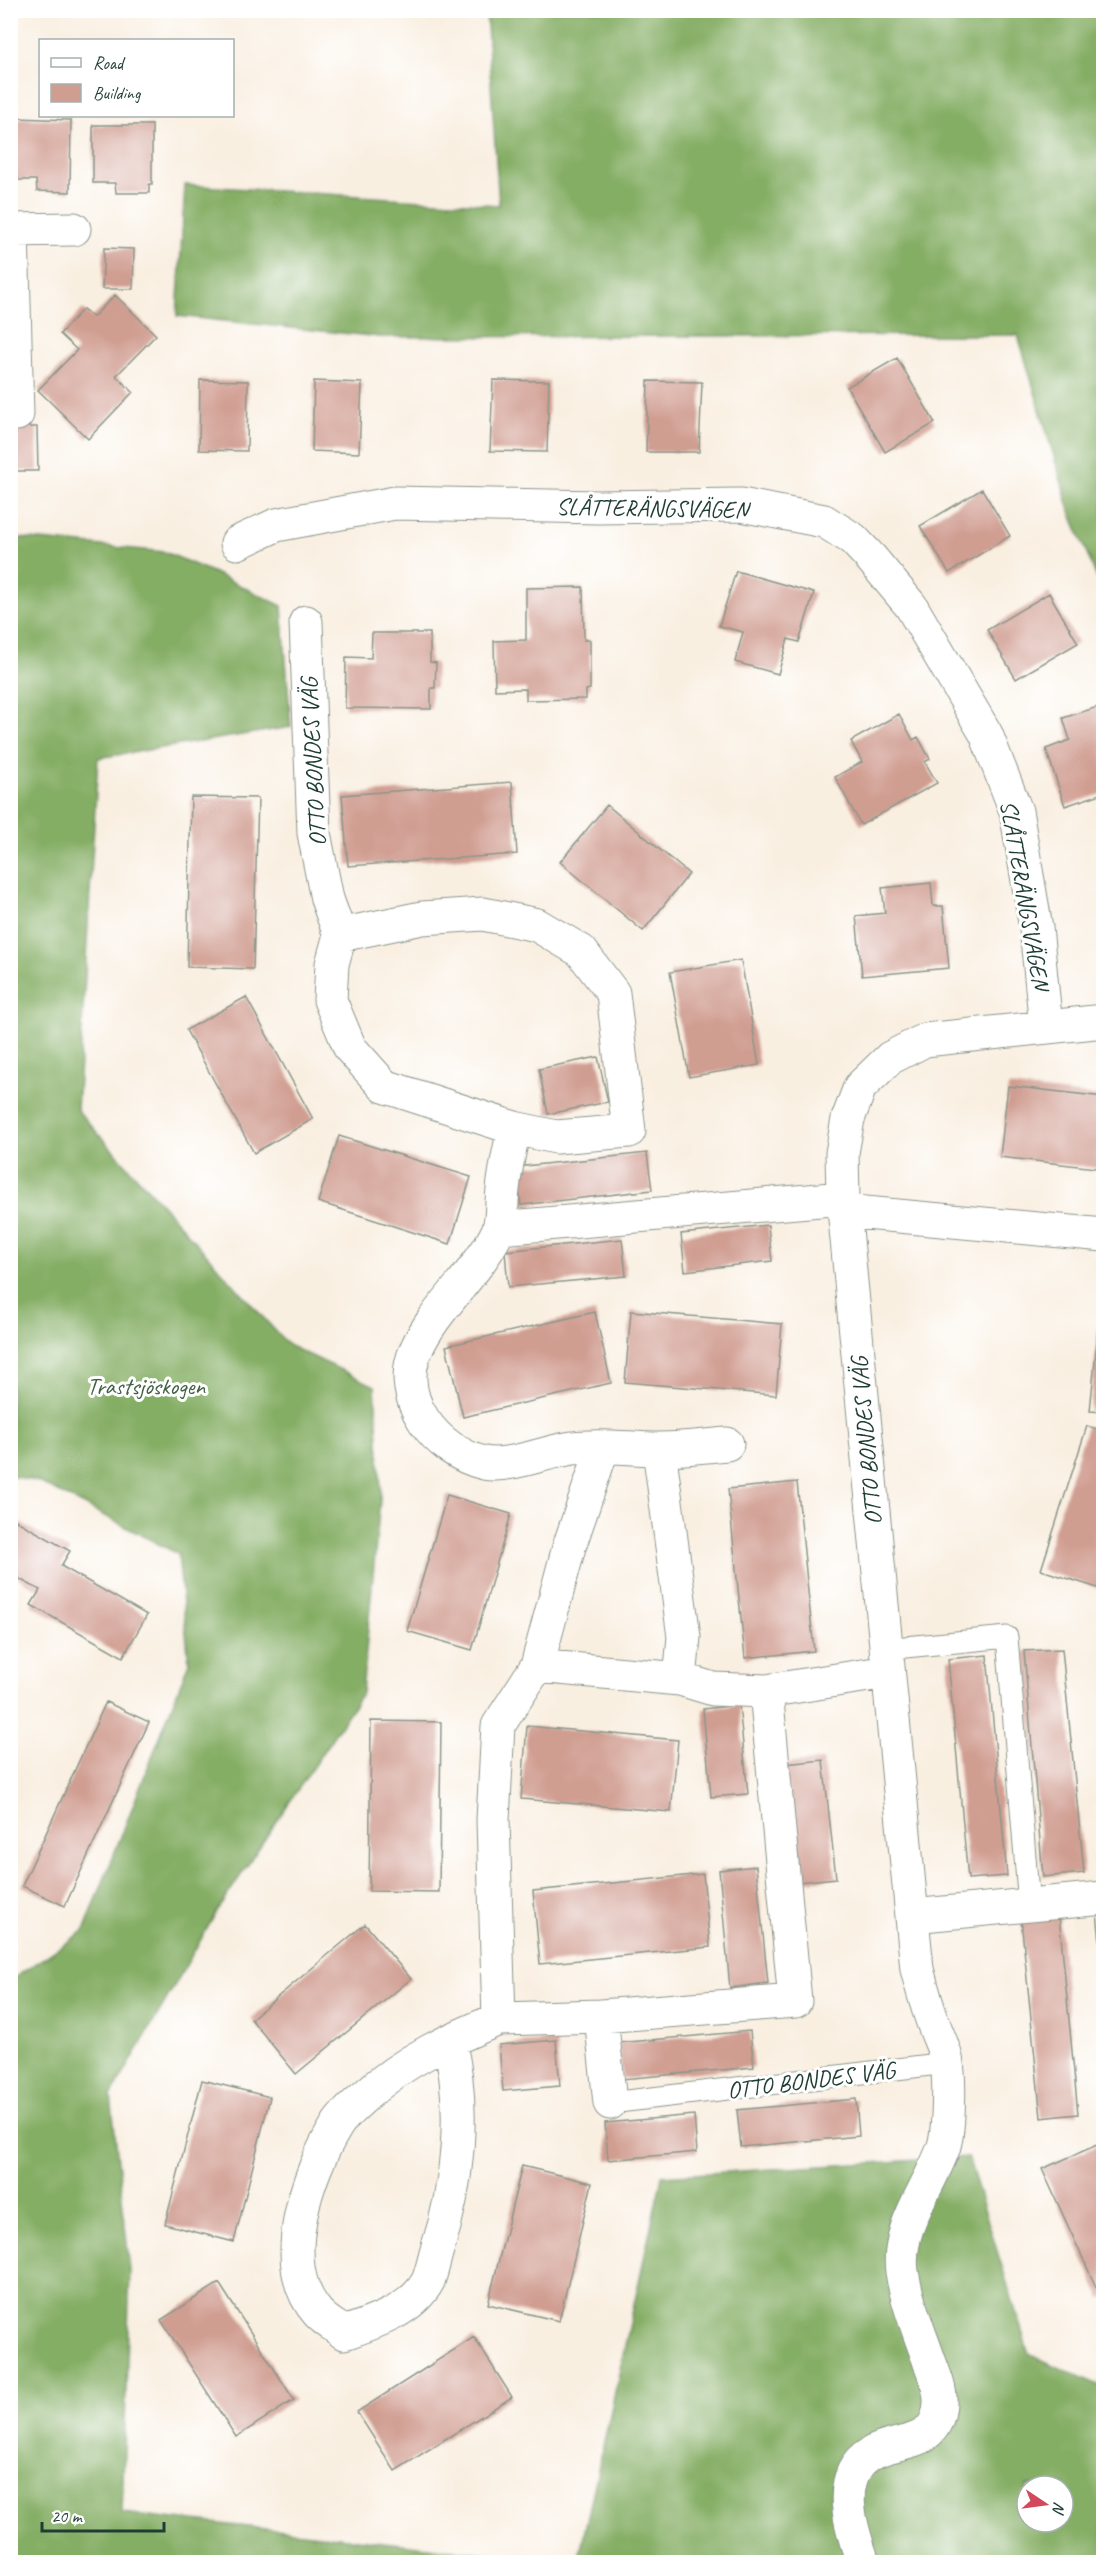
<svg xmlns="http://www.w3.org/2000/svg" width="1114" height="2573" font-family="Caveat,sans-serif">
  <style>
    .forest { fill: #85ae65; stroke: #52764c; stroke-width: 1.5; fill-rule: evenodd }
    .building { fill: #d09d91 }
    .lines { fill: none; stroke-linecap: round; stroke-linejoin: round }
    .service-casing { stroke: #8c968a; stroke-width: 23 }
    .minor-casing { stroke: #8c968a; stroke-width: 35 }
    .service { stroke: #fff; stroke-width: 21 }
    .minor { stroke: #fff; stroke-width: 33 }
    .labels { text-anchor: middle; stroke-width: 6; stroke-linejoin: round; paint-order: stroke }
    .street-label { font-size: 24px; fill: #1f3d34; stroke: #fff }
    .park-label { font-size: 24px; fill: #416044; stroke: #fff }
  </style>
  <rect width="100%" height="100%" fill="#fff"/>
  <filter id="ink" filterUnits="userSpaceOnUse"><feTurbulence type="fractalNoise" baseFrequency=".0167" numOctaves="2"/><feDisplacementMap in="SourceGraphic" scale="12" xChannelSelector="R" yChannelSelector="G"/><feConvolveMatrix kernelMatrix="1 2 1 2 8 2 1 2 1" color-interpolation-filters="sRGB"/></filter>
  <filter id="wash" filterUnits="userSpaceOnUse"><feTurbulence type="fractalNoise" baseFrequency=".008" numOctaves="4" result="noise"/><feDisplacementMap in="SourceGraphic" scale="24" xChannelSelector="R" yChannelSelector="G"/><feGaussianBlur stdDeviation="1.35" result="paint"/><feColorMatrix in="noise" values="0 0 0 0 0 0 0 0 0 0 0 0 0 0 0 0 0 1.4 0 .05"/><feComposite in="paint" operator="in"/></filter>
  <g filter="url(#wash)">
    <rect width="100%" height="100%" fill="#f9efe1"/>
    <path class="forest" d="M 486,11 L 1103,11 L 1103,593 L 1071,514 L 1018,335 L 380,337 L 177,316 L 185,185 L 499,205 Z
      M 10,537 L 165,552 L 212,572 L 282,606 L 291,727 L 98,758 L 77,1110 L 288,1345 L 375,1386 L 381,1490 L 362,1693 L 219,1908 L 111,2096 L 130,2271 L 122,2513 L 564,2562 L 11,2562 L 11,1980 L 84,1931 L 189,1662 L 178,1554 L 39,1482 L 11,1476 Z
      M 968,2157 L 1029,2354 L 1103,2387 L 1103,2562 L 578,2562 L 662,2176 ZM 1027,2486 L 1063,2486 L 1063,2522 L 1027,2522 Z"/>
    <g id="blocks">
      <path class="building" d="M 16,118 L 71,120 L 70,192 L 37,191 L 36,180 L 15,180 Z
        M 93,125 L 152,125 L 152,184 L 149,184 L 149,193 L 116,193 L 115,183 L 93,183 Z
        M 104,248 L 134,249 L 133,289 L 102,289 Z
        M 115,295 L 156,335 L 116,376 L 133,392 L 88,439 L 38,390 L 77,350 L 60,334 L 83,309 L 93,317 Z
        M 897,358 L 935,423 L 885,452 L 847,387 Z
        M 200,380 L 248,381 L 247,451 L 199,450 Z
        M 493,380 L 549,381 L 547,452 L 490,451 Z
        M 314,381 L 362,383 L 359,453 L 312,451 Z
        M 648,381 L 702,382 L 699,452 L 646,452 Z
        M 10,427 L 37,427 L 38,471 L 10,471 Z
        M 982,489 L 1010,536 L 949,573 L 920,526 Z
        M 736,571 L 814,593 L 799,642 L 788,639 L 778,674 L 735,662 L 743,632 L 719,626 Z
        M 583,587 L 584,640 L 590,640 L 590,689 L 586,690 L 586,699 L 526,700 L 526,689 L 495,690 L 494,641 L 526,640 L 526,588 Z
        M 1049,593 L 1078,643 L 1016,679 L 987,630 Z
        M 372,633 L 430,633 L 430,662 L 436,663 L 435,688 L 431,688 L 431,709 L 345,708 L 346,657 L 371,658 Z
        M 1104,705 L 1104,793 L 1065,806 L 1046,749 L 1070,740 L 1063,718 Z
        M 899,714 L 913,740 L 918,737 L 930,759 L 925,762 L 937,783 L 861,825 L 835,777 L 862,762 L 851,741 Z
        M 512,782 L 517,854 L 348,866 L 342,795 Z
        M 191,797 L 258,798 L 253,969 L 187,967 Z
        M 607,805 L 689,874 L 643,931 L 560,862 Z
        M 931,883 L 933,906 L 943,906 L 949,968 L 862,976 L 856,916 L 885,913 L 882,888 Z
        M 741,960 L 759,1065 L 689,1077 L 670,972 Z
        M 246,997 L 313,1119 L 254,1153 L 186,1030 Z
        M 598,1057 L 608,1102 L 548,1114 L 539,1069 Z
        M 1008,1086 L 1104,1097 L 1104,1169 L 1000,1157 Z
        M 339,1136 L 471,1177 L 450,1244 L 318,1202 Z
        M 647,1153 L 652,1190 L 521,1205 L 516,1167 Z
        M 768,1225 L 772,1261 L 685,1271 L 681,1234 Z
        M 622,1239 L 626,1276 L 508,1287 L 505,1251 Z
        M 1102,1290 L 1104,1290 L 1104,1412 L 1090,1411 Z
        M 631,1311 L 782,1324 L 776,1395 L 625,1382 Z
        M 595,1312 L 611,1383 L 463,1417 L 446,1346 Z
        M 1087,1426 L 1104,1431 L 1104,1590 L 1041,1570 Z
        M 797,1482 L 814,1651 L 745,1658 L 728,1489 Z
        M 447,1495 L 511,1514 L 472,1650 L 407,1631 Z
        M 10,1517 L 70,1551 L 61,1566 L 147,1615 L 123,1657 L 31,1605 L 40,1590 L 10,1574 Z
        M 1062,1649 L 1084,1873 L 1043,1877 L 1024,1651 Z
        M 987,1655 L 1007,1876 L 968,1879 L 948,1659 Z
        M 106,1702 L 149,1722 L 65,1906 L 22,1886 Z
        M 739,1705 L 748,1794 L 711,1797 L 703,1709 Z
        M 371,1721 L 441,1722 L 439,1892 L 369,1891 Z
        M 527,1726 L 678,1740 L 671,1812 L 521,1799 Z
        M 823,1760 L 836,1878 L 798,1882 L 785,1764 Z
        M 756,1866 L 768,1983 L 730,1988 L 719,1870 Z
        M 703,1874 L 710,1947 L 540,1964 L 533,1891 Z
        M 1104,1912 L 1104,1959 L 1102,1960 L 1097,1913 Z
        M 1059,1915 L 1078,2114 L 1041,2118 L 1021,1919 Z
        M 365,1924 L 411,1979 L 296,2074 L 251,2019 Z
        M 750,2031 L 754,2067 L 622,2079 L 618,2043 Z
        M 556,2040 L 560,2086 L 503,2091 L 499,2045 Z
        M 202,2080 L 270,2097 L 234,2242 L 165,2224 Z
        M 856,2099 L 859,2136 L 741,2147 L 737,2110 Z
        M 694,2115 L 697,2152 L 608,2160 L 605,2123 Z
        M 1104,2142 L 1104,2297 L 1101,2298 L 1042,2169 Z
        M 522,2166 L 592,2183 L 559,2321 L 488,2304 Z
        M 219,2283 L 294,2400 L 236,2437 L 161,2320 Z
        M 474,2337 L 512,2397 L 395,2471 L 357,2412 Z"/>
    </g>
  </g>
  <g filter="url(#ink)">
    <use href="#blocks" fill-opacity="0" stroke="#8c968a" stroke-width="1.5"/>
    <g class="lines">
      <defs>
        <path id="service" d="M 885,1649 L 1007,1637 L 1029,1906
          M 610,2103 L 947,2063"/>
        <path id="minor" d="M 10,230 L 74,229
          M 12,230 L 17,414
          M 237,543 L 276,525 L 395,503 L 598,507 L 741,505 L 824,521 L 853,539 L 871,558 L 911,606 L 986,734 L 1016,811 L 1036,928 L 1046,1027
          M 306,622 L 314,833 L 327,899 L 340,935 L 332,964 L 330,1000 L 350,1048 L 384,1086 L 514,1128
          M 340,935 L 422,918 L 483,914 L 537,925 L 581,951 L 613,993 L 629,1131 L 556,1137 L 514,1128 C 510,1149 505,1169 503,1190 C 501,1203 503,1219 498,1231 C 477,1275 434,1308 416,1350 C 394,1399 437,1452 484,1463 C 510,1468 547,1451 573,1448 C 602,1444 631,1449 659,1449 C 682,1449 705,1446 727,1444
          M 844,1211 L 1104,1235
          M 499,1228 L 843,1198
          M 603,1447 L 569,1547 L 537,1666 L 680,1679
          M 659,1449 L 684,1637 L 680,1679 L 713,1689 L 766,1691 L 888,1672
          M 537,1666 L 498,1726 L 493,1820 L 499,2019 L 601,2016 L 795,2001 L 766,1691
          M 912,1916 L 1104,1898
          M 601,2016 L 610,2103
          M 449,2041 C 466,2107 458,2186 437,2250 C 434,2260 432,2271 428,2281 C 412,2311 373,2323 344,2333 C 336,2327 325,2321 318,2313 C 275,2265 307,2173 337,2125 C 343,2115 356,2104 365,2096 C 403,2061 452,2038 499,2019
          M 863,2562 C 852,2531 833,2477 870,2454 C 897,2437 937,2450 940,2403 C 941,2390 935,2376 930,2363 C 920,2334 907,2303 902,2272 C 896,2227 928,2190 943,2149 C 949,2133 950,2082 947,2064 C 946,2051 938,2037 934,2025 C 927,2007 922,1988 917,1969 L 843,1198 L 842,1153 L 848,1119 L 860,1087 L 890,1058 L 925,1040 L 1104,1021"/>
      </defs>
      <use href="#service" class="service-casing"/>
      <use href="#minor" class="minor-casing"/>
      <use href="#service" class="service"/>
      <use href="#minor" class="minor"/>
    </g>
  </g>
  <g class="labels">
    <g class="street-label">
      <text transform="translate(652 508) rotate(1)" y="8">SLÅTTERÄNGSVÄGEN</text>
      <text transform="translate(313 762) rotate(-93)" y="8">OTTO BONDES VÄG</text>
      <text transform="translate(1025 895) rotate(80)" y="8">SLÅTTERÄNGSVÄGEN</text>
      <text transform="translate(866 1441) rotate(-95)" y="8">OTTO BONDES VÄG</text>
      <text transform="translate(811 2080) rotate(-7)" y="8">OTTO BONDES VÄG</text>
    </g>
    <g class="park-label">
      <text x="146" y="1394">Trastsjöskogen</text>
    </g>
  </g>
  <rect width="1114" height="2573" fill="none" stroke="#fff" stroke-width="36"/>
  <rect x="39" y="39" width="195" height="78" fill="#ffffff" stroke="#a5b1ae" stroke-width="1.5"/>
  <rect x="51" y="58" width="30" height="9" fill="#ffffff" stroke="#a5b1ae" stroke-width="1.5"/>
  <text x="93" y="69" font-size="18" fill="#1f3d34">Road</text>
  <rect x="51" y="84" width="30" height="18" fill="#d09d91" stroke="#a5b1ae" stroke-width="1.5"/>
  <text x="93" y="99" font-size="18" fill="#1f3d34">Building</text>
  <g transform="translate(1045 2504) rotate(103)"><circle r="28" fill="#ffffff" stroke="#a5b1ae" stroke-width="1.5"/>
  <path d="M0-4.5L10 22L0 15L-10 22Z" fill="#d1495b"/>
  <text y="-9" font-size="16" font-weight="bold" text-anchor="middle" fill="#1f3d34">N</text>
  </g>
  <path d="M42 2522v9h122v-9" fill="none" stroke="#1f3d34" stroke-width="3"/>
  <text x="51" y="2522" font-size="18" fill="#1f3d34" stroke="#ffffff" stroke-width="4.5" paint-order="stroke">20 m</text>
</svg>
